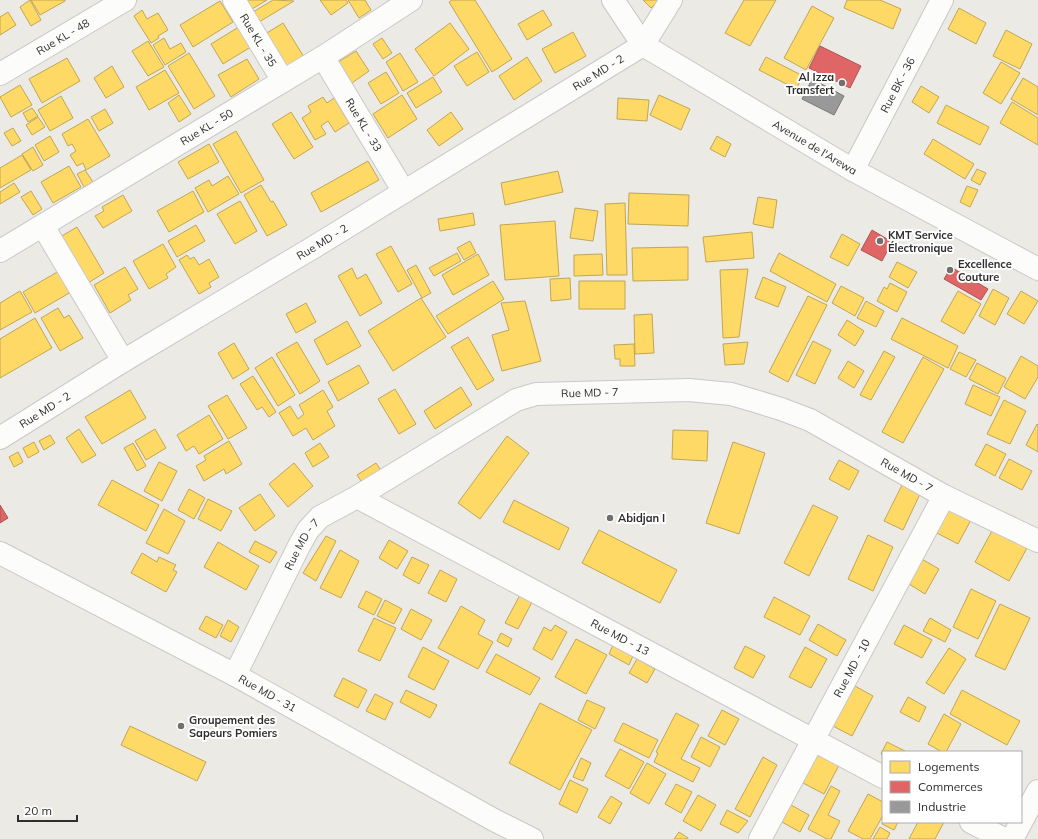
<svg xmlns="http://www.w3.org/2000/svg" width="1038" height="839" font-family="Mulish,sans-serif">
  <style>
    .homes { fill: #ffd966; stroke: #c0a655 }
    .shops { fill: #e06666; stroke: #ab5555 }
    .industry { fill: #999; stroke: #797979 }
    .lines { fill: none; stroke-linecap: round; stroke-linejoin: round }
    .minor-casing { stroke: #c9c8c9; stroke-width: 24 }
    .tertiary-casing { stroke: #c9c8c9; stroke-width: 24 }
    .minor { stroke: #fcfcfb; stroke-width: 22 }
    .tertiary { stroke: #fcfcfb; stroke-width: 22 }
    .poi-dot { fill: #70706e; stroke: #fff; stroke-width: 1.5 }
    .labels { text-anchor: middle; stroke-width: 4; stroke-linejoin: round; paint-order: stroke }
    .street-label { font-size: 11px; fill: #2e2e2e; stroke: #fff }
    .poi-label { font-size: 11px; font-weight: bold; fill: #2e2e2e; stroke: #fff; text-anchor: start }
  </style>
  <rect width="100%" height="100%" fill="#eceae4"/>
  <path class="homes" d="M 30,0 L 41,20 L 31,26 L 20,7 Z
    M 31,0 L 65,0 L 65,1 L 40,15 Z
    M 247,0 L 267,0 L 252,9 Z
    M 273,0 L 294,1 L 259,22 L 253,12 Z
    M 320,0 L 346,0 L 348,3 L 331,15 Z
    M 348,0 L 365,0 L 371,10 L 359,18 Z
    M 452,0 L 475,0 L 512,59 L 492,72 L 449,2 Z
    M 643,0 L 659,0 L 651,8 Z
    M 744,0 L 776,0 L 750,46 L 725,33 Z
    M 847,0 L 880,0 L 901,9 L 893,29 L 844,8 Z
    M 220,1 L 233,22 L 193,47 L 180,25 Z
    M 812,6 L 834,18 L 806,70 L 784,58 Z
    M 959,8 L 986,23 L 976,44 L 948,29 Z
    M 142,10 L 147,19 L 158,13 L 168,30 L 158,36 L 159,38 L 151,43 L 134,16 Z
    M 543,10 L 552,25 L 527,40 L 518,24 Z
    M 8,12 L 16,25 L 0,35 L 0,17 Z
    M 283,23 L 304,57 L 283,70 L 262,36 Z
    M 450,23 L 469,49 L 434,76 L 415,49 Z
    M 242,25 L 254,45 L 223,64 L 211,44 Z
    M 1006,30 L 1032,44 L 1020,69 L 993,56 Z
    M 573,32 L 586,56 L 555,73 L 542,49 Z
    M 164,38 L 170,49 L 181,43 L 186,52 L 165,65 L 153,45 Z
    M 382,38 L 392,53 L 383,59 L 373,44 Z
    M 148,41 L 164,67 L 148,76 L 132,51 Z
    M 356,51 L 369,71 L 349,85 L 335,64 Z
    M 477,52 L 489,72 L 467,86 L 454,66 Z
    M 189,53 L 215,96 L 194,109 L 168,66 Z
    M 400,53 L 418,82 L 403,91 L 386,62 Z
    M 527,57 L 542,81 L 514,100 L 499,76 Z
    M 766,57 L 803,76 L 796,89 L 759,70 Z
    M 67,58 L 80,81 L 42,103 L 29,79 Z
    M 247,59 L 259,79 L 231,97 L 218,75 Z
    M 1001,62 L 1020,73 L 1001,104 L 983,93 Z
    M 112,66 L 124,87 L 106,98 L 94,78 Z
    M 165,70 L 179,93 L 149,110 L 136,87 Z
    M 386,72 L 399,93 L 381,104 L 368,83 Z
    M 433,77 L 442,92 L 416,108 L 407,93 Z
    M 1023,78 L 1038,87 L 1038,115 L 1011,99 Z
    M 20,85 L 32,105 L 11,117 L 0,97 Z
    M 921,86 L 939,97 L 929,113 L 912,102 Z
    M 179,95 L 191,114 L 179,122 L 168,103 Z
    M 402,95 L 417,119 L 388,138 L 373,114 Z
    M 659,95 L 690,109 L 681,130 L 650,115 Z
    M 61,96 L 73,118 L 50,131 L 38,110 Z
    M 323,97 L 327,103 L 334,98 L 349,123 L 335,132 L 328,121 L 321,126 L 326,134 L 315,140 L 302,118 L 311,112 L 308,106 Z
    M 618,98 L 649,100 L 647,121 L 617,119 Z
    M 1012,102 L 1038,118 L 1038,145 L 1000,123 Z
    M 946,105 L 989,127 L 980,145 L 937,123 Z
    M 32,108 L 38,116 L 28,122 L 23,113 Z
    M 105,109 L 113,123 L 99,131 L 91,117 Z
    M 291,112 L 313,147 L 294,159 L 272,124 Z
    M 451,112 L 463,129 L 439,146 L 427,130 Z
    M 38,117 L 45,127 L 32,135 L 26,125 Z
    M 88,119 L 110,156 L 86,170 L 83,163 L 77,166 L 70,155 L 76,151 L 72,144 L 68,146 L 62,134 Z
    M 13,128 L 21,141 L 12,146 L 4,133 Z
    M 236,131 L 264,180 L 241,193 L 213,144 Z
    M 50,136 L 59,152 L 44,161 L 35,145 Z
    M 717,136 L 731,144 L 725,157 L 710,149 Z
    M 933,139 L 974,164 L 965,179 L 924,154 Z
    M 209,144 L 219,162 L 188,179 L 178,162 Z
    M 33,147 L 43,165 L 33,171 L 22,154 Z
    M 22,155 L 31,170 L 0,188 L 0,168 Z
    M 368,161 L 379,180 L 321,212 L 311,193 Z
    M 69,166 L 81,187 L 53,203 L 41,182 Z
    M 977,169 L 986,173 L 980,185 L 971,180 Z
    M 85,170 L 93,182 L 84,187 L 77,174 Z
    M 558,171 L 563,192 L 505,205 L 501,183 Z
    M 228,176 L 239,194 L 208,212 L 195,188 L 209,180 L 212,186 Z
    M 14,183 L 20,192 L 0,204 L 0,192 Z
    M 261,185 L 271,202 L 273,201 L 287,225 L 267,236 L 244,195 Z
    M 967,186 L 978,190 L 970,207 L 960,202 Z
    M 31,191 L 42,209 L 33,215 L 21,197 Z
    M 193,191 L 204,212 L 169,232 L 157,211 Z
    M 629,193 L 689,195 L 688,226 L 628,224 Z
    M 123,195 L 132,211 L 103,228 L 95,216 L 104,211 L 102,207 Z
    M 758,197 L 777,200 L 773,228 L 753,224 Z
    M 240,201 L 257,231 L 235,244 L 217,214 Z
    M 625,203 L 627,275 L 607,275 L 605,204 Z
    M 575,208 L 598,211 L 593,241 L 570,238 Z
    M 473,213 L 475,225 L 440,231 L 438,219 Z
    M 555,221 L 559,276 L 505,280 L 500,225 Z
    M 196,225 L 205,241 L 177,257 L 168,241 Z
    M 77,227 L 104,273 L 88,283 L 60,237 Z
    M 752,232 L 754,258 L 706,262 L 703,237 Z
    M 842,234 L 860,244 L 848,266 L 830,257 Z
    M 470,241 L 476,253 L 464,260 L 457,248 Z
    M 163,244 L 176,267 L 166,274 L 168,278 L 149,289 L 133,261 Z
    M 391,246 L 412,284 L 398,292 L 376,254 Z
    M 688,247 L 688,280 L 633,281 L 632,248 Z
    M 457,253 L 461,261 L 434,276 L 429,268 Z
    M 779,253 L 836,284 L 827,302 L 770,271 Z
    M 478,254 L 489,275 L 453,295 L 442,275 Z
    M 602,254 L 603,275 L 574,276 L 574,255 Z
    M 187,255 L 190,259 L 194,257 L 199,265 L 209,259 L 219,277 L 209,283 L 211,287 L 199,294 L 179,260 Z
    M 897,262 L 917,272 L 908,288 L 889,277 Z
    M 416,265 L 431,293 L 422,298 L 407,270 Z
    M 125,267 L 138,289 L 128,295 L 131,300 L 110,313 L 94,285 Z
    M 64,268 L 76,289 L 35,313 L 23,292 Z
    M 352,268 L 357,279 L 366,274 L 382,303 L 360,316 L 338,276 Z
    M 748,269 L 739,337 L 723,338 L 720,270 Z
    M 763,277 L 786,287 L 778,307 L 755,298 Z
    M 570,278 L 571,299 L 551,301 L 550,279 Z
    M 493,281 L 504,299 L 448,334 L 436,316 Z
    M 579,281 L 625,281 L 625,309 L 579,309 Z
    M 890,283 L 907,292 L 897,312 L 877,301 L 884,287 L 887,289 Z
    M 841,286 L 864,298 L 855,316 L 832,303 Z
    M 993,289 L 1009,298 L 995,325 L 979,316 Z
    M 20,291 L 32,312 L 0,330 L 0,303 Z
    M 958,291 L 981,304 L 964,334 L 941,321 Z
    M 1021,291 L 1038,301 L 1024,324 L 1007,314 Z
    M 808,296 L 827,305 L 788,382 L 769,372 Z
    M 421,298 L 446,337 L 393,371 L 368,331 Z
    M 525,301 L 541,361 L 502,371 L 492,335 L 509,330 L 501,303 Z
    M 866,301 L 884,311 L 876,327 L 857,318 Z
    M 306,303 L 316,322 L 296,333 L 286,314 Z
    M 58,308 L 64,318 L 69,315 L 83,338 L 60,351 L 41,318 Z
    M 652,314 L 654,353 L 635,354 L 634,315 Z
    M 35,318 L 52,348 L 0,378 L 0,339 Z
    M 902,318 L 958,346 L 948,368 L 891,339 Z
    M 847,320 L 864,331 L 855,346 L 838,335 Z
    M 347,321 L 361,346 L 327,365 L 314,340 Z
    M 468,337 L 494,380 L 477,390 L 451,347 Z
    M 813,341 L 831,350 L 815,384 L 796,375 Z
    M 297,342 L 320,381 L 300,394 L 276,354 Z
    M 748,342 L 744,364 L 725,365 L 723,344 Z
    M 234,343 L 249,369 L 233,379 L 218,353 Z
    M 634,344 L 635,366 L 620,366 L 620,359 L 615,359 L 614,345 Z
    M 884,351 L 895,357 L 871,400 L 860,395 Z
    M 959,352 L 976,360 L 966,377 L 950,369 Z
    M 1021,356 L 1038,366 L 1038,377 L 1025,399 L 1004,387 Z
    M 272,357 L 295,395 L 278,406 L 255,368 Z
    M 923,357 L 944,369 L 903,443 L 882,432 Z
    M 848,361 L 864,371 L 854,388 L 838,378 Z
    M 977,363 L 1006,378 L 998,394 L 969,379 Z
    M 359,365 L 369,383 L 338,401 L 328,382 Z
    M 253,376 L 276,412 L 269,417 L 262,407 L 257,410 L 240,384 Z
    M 973,385 L 1000,397 L 991,416 L 965,404 Z
    M 461,387 L 472,405 L 435,429 L 424,411 Z
    M 395,389 L 416,424 L 399,434 L 378,399 Z
    M 130,390 L 146,418 L 102,444 L 85,417 Z
    M 323,390 L 333,407 L 327,411 L 335,426 L 313,440 L 306,428 L 293,436 L 279,413 L 290,406 L 298,419 L 304,414 L 299,405 Z
    M 227,395 L 247,428 L 228,439 L 208,406 Z
    M 1004,400 L 1026,411 L 1010,444 L 987,434 Z
    M 209,415 L 223,439 L 199,454 L 194,446 L 186,451 L 177,435 Z
    M 1037,424 L 1038,425 L 1038,452 L 1026,445 Z
    M 79,429 L 96,455 L 82,463 L 66,438 Z
    M 155,429 L 166,448 L 146,460 L 135,441 Z
    M 673,430 L 708,431 L 707,461 L 672,459 Z
    M 50,435 L 55,443 L 44,450 L 39,441 Z
    M 507,436 L 529,453 L 480,519 L 458,503 Z
    M 229,441 L 242,464 L 226,474 L 224,469 L 204,481 L 196,466 L 206,460 L 204,456 Z
    M 34,442 L 39,452 L 28,458 L 23,448 Z
    M 733,442 L 765,453 L 739,534 L 706,523 Z
    M 133,443 L 146,466 L 137,471 L 124,448 Z
    M 320,443 L 329,457 L 313,467 L 305,453 Z
    M 986,444 L 1006,454 L 995,476 L 975,465 Z
    M 18,452 L 23,462 L 14,467 L 9,457 Z
    M 1009,459 L 1032,471 L 1022,490 L 999,478 Z
    M 839,460 L 859,471 L 849,490 L 829,479 Z
    M 159,462 L 177,471 L 162,501 L 144,491 Z
    M 294,463 L 313,486 L 288,507 L 269,484 Z
    M 376,463 L 382,472 L 363,484 L 357,475 Z
    M 112,480 L 159,505 L 146,531 L 98,505 Z
    M 902,485 L 920,494 L 903,530 L 884,521 Z
    M 189,489 L 205,498 L 194,519 L 178,510 Z
    M 260,494 L 275,516 L 255,531 L 239,508 Z
    M 208,499 L 232,511 L 221,531 L 198,519 Z
    M 514,500 L 569,528 L 559,550 L 503,522 Z
    M 813,505 L 838,517 L 809,576 L 784,563 Z
    M 949,506 L 972,518 L 958,544 L 935,532 Z
    M 164,509 L 185,521 L 168,554 L 146,543 Z
    M 993,529 L 1027,548 L 1009,581 L 975,562 Z
    M 599,530 L 677,570 L 660,603 L 582,563 Z
    M 868,535 L 893,547 L 873,591 L 848,579 Z
    M 326,536 L 336,541 L 316,581 L 303,573 Z
    M 389,540 L 408,551 L 397,569 L 379,558 Z
    M 255,541 L 277,552 L 270,563 L 249,552 Z
    M 218,542 L 259,566 L 246,590 L 204,567 Z
    M 340,550 L 359,561 L 341,598 L 320,588 Z
    M 142,553 L 157,562 L 159,557 L 176,565 L 173,570 L 177,572 L 166,592 L 131,573 Z
    M 412,557 L 429,565 L 419,584 L 403,575 Z
    M 920,558 L 939,569 L 925,594 L 906,582 Z
    M 440,570 L 457,579 L 446,602 L 428,593 Z
    M 971,589 L 996,601 L 978,639 L 953,627 Z
    M 366,591 L 382,599 L 374,615 L 358,607 Z
    M 520,595 L 532,602 L 518,629 L 505,623 Z
    M 774,597 L 810,616 L 800,635 L 764,617 Z
    M 385,600 L 402,609 L 394,624 L 377,616 Z
    M 1000,604 L 1030,618 L 1005,670 L 975,656 Z
    M 461,606 L 485,620 L 478,634 L 493,642 L 478,669 L 438,648 Z
    M 411,609 L 432,620 L 421,640 L 401,629 Z
    M 206,616 L 223,625 L 216,638 L 199,629 Z
    M 374,618 L 396,628 L 380,661 L 358,651 Z
    M 930,618 L 951,630 L 945,642 L 923,631 Z
    M 228,620 L 239,627 L 231,642 L 220,636 Z
    M 818,624 L 846,640 L 837,656 L 809,640 Z
    M 555,625 L 567,632 L 552,660 L 533,649 L 544,627 L 551,631 Z
    M 904,625 L 932,640 L 922,658 L 894,644 Z
    M 501,633 L 512,639 L 508,647 L 497,641 Z
    M 576,639 L 607,655 L 586,694 L 555,677 Z
    M 613,645 L 633,656 L 629,665 L 609,654 Z
    M 745,646 L 765,656 L 753,678 L 734,668 Z
    M 423,647 L 449,661 L 434,690 L 408,677 Z
    M 805,647 L 827,659 L 811,688 L 789,677 Z
    M 949,648 L 966,659 L 944,694 L 926,683 Z
    M 496,654 L 540,678 L 530,695 L 486,672 Z
    M 637,659 L 655,669 L 647,683 L 629,673 Z
    M 343,678 L 367,690 L 358,708 L 334,696 Z
    M 855,686 L 873,696 L 852,736 L 833,726 Z
    M 406,690 L 437,705 L 430,718 L 400,702 Z
    M 962,690 L 1020,721 L 1007,745 L 950,714 Z
    M 375,694 L 393,703 L 385,720 L 366,711 Z
    M 908,697 L 926,707 L 919,722 L 900,712 Z
    M 587,700 L 605,708 L 595,729 L 578,720 Z
    M 540,703 L 592,730 L 560,790 L 509,763 Z
    M 722,710 L 739,719 L 725,745 L 708,736 Z
    M 676,713 L 699,725 L 681,759 L 700,768 L 693,782 L 654,762 L 658,753 L 656,752 Z
    M 944,714 L 961,724 L 946,752 L 942,752 L 928,744 Z
    M 623,723 L 658,740 L 649,758 L 614,741 Z
    M 130,726 L 206,762 L 197,781 L 121,745 Z
    M 701,737 L 720,747 L 710,767 L 691,757 Z
    M 887,742 L 907,752 L 883,752 L 883,755 L 881,754 Z
    M 620,749 L 644,762 L 629,789 L 605,776 Z
    M 818,754 L 839,765 L 824,794 L 803,783 Z
    M 763,757 L 777,765 L 750,817 L 735,809 Z
    M 581,758 L 591,763 L 583,781 L 573,777 Z
    M 647,763 L 666,774 L 649,804 L 630,793 Z
    M 570,780 L 588,789 L 577,813 L 559,804 Z
    M 676,784 L 692,792 L 681,813 L 665,804 Z
    M 831,786 L 840,791 L 828,815 L 840,821 L 831,839 L 827,839 L 808,829 Z
    M 868,794 L 883,802 L 883,815 L 870,839 L 863,839 L 848,831 Z
    M 698,795 L 716,805 L 701,831 L 683,821 Z
    M 611,796 L 622,803 L 610,824 L 598,817 Z
    M 791,805 L 809,815 L 800,832 L 782,822 Z
    M 727,810 L 748,821 L 738,833 L 720,824 Z
    M 883,821 L 883,822 L 898,822 L 894,830 L 882,824 Z
    M 918,822 L 944,822 L 935,839 L 909,839 Z
    M 880,827 L 890,833 L 887,839 L 873,839 Z
    M 679,832 L 688,838 L 688,839 L 674,839 Z"/>
  <path class="shops" d="M 820,46 L 861,66 L 850,88 L 809,68 Z
    M 872,230 L 892,242 L 882,261 L 861,250 Z
    M 951,267 L 988,289 L 981,300 L 944,279 Z
    M 0,505 L 8,518 L 0,523 Z"/>
  <path class="industry" d="M 812,79 L 844,96 L 834,115 L 802,99 Z"/>
  <g class="lines">
    <defs>
      <g id="minor">
        <path id="s1" d="M 234,0 L 283,81"/>
        <path d="M 643,45 L 671,0"/>
        <path id="s2" d="M 323,57 L 404,192"/>
        <path id="s3" d="M 0,74 L 125,0"/>
        <path id="s4" d="M 853,170 L 942,0"/>
        <path d="M 43,226 L 123,361"/>
        <path id="s5" d="M 0,251 L 323,57 L 411,0"/>
        <path id="s6" d="M 357,497 L 883,777"/>
        <path id="s7" d="M 0,553 L 235,675 L 494,820 L 532,839"/>
        <path id="s8" d="M 235,675 L 299,546 L 308,530 L 320,517 L 357,497 L 516,400 L 536,394 L 689,390 L 731,394 L 755,401 L 781,409 L 810,420 L 944,496 L 1038,541"/>
        <path d="M 971,822 L 1004,839"/>
        <path id="s9" d="M 760,839 L 944,496"/>
        <path d="M 1012,839 L 1038,791"/>
      </g>
      <g id="tertiary">
        <path id="s10" d="M 613,0 L 643,45 L 853,170 L 1038,269"/>
        <path id="s11" d="M 0,438 L 123,361 L 314,247 L 643,45"/>
      </g>
    </defs>
    <use href="#minor" class="minor-casing"/>
    <use href="#tertiary" class="tertiary-casing"/>
    <use href="#minor" class="minor"/>
    <use href="#tertiary" class="tertiary"/>
  </g>
  <g class="poi-dot">
    <circle cx="842" cy="83" r="4"/>
    <circle cx="880" cy="241" r="4"/>
    <circle cx="950" cy="270" r="4"/>
    <circle cx="610" cy="518" r="4"/>
    <circle cx="181" cy="726" r="4"/>
  </g>
  <g class="labels">
    <g class="street-label">
      <text dy="4" stroke="none"><textPath href="#s3" startOffset="73">Rue KL - 48</textPath></text>
      <text dy="4" stroke="none"><textPath href="#s1" startOffset="47">Rue KL - 35</textPath></text>
      <text dy="4" stroke="none"><textPath href="#s11" startOffset="701">Rue MD - 2</textPath></text>
      <text dy="4" stroke="none"><textPath href="#s4" startOffset="96">Rue BK - 36</textPath></text>
      <text dy="4" stroke="none"><textPath href="#s2" startOffset="79">Rue KL - 33</textPath></text>
      <text dy="4" stroke="none"><textPath href="#s5" startOffset="241">Rue KL - 50</textPath></text>
      <text dy="4" stroke="none"><textPath href="#s10" startOffset="254">Avenue de l'Arewa</textPath></text>
      <text dy="4" stroke="none"><textPath href="#s11" startOffset="377">Rue MD - 2</textPath></text>
      <text dy="4" stroke="none"><textPath href="#s8" startOffset="483">Rue MD - 7</textPath></text>
      <text dy="4" stroke="none"><textPath href="#s11" startOffset="53">Rue MD - 2</textPath></text>
      <text dy="4" stroke="none"><textPath href="#s8" startOffset="819">Rue MD - 7</textPath></text>
      <text dy="4" stroke="none"><textPath href="#s8" startOffset="147">Rue MD - 7</textPath></text>
      <text dy="4" stroke="none"><textPath href="#s6" startOffset="298">Rue MD - 13</textPath></text>
      <text dy="4" stroke="none"><textPath href="#s9" startOffset="194">Rue MD - 10</textPath></text>
      <text dy="4" stroke="none"><textPath href="#s7" startOffset="302">Rue MD - 31</textPath></text>
    </g>
    <g class="poi-label">
      <text x="834" y="81" text-anchor="end">Al Izza<tspan x="834" dy="13">Transfert</tspan></text>
      <text x="888" y="239">KMT Service<tspan x="888" dy="13">Électronique</tspan></text>
      <text x="958" y="268">Excellence<tspan x="958" dy="13">Couture</tspan></text>
      <text x="618" y="522">Abidjan I</text>
      <text x="189" y="724">Groupement des<tspan x="189" dy="13">Sapeurs Pomiers</tspan></text>
    </g>
  </g>
  <rect x="882" y="751" width="140" height="72" fill="#ffffff" stroke="#ababab"/>
  <rect x="890" y="761" width="20" height="12" fill="#ffd966" stroke="#ababab"/>
  <text x="918" y="771" font-size="12" fill="#2e2e2e">Logements</text>
  <rect x="890" y="781" width="20" height="12" fill="#e06666" stroke="#ababab"/>
  <text x="918" y="791" font-size="12" fill="#2e2e2e">Commerces</text>
  <rect x="890" y="801" width="20" height="12" fill="#999999" stroke="#ababab"/>
  <text x="918" y="811" font-size="12" fill="#2e2e2e">Industrie</text>
  <path d="M18 815v6h59v-6" fill="none" stroke="#2e2e2e" stroke-width="2"/>
  <text x="24" y="815" font-size="12" fill="#2e2e2e" stroke="#ffffff" stroke-width="3" paint-order="stroke">20 m</text>
</svg>
